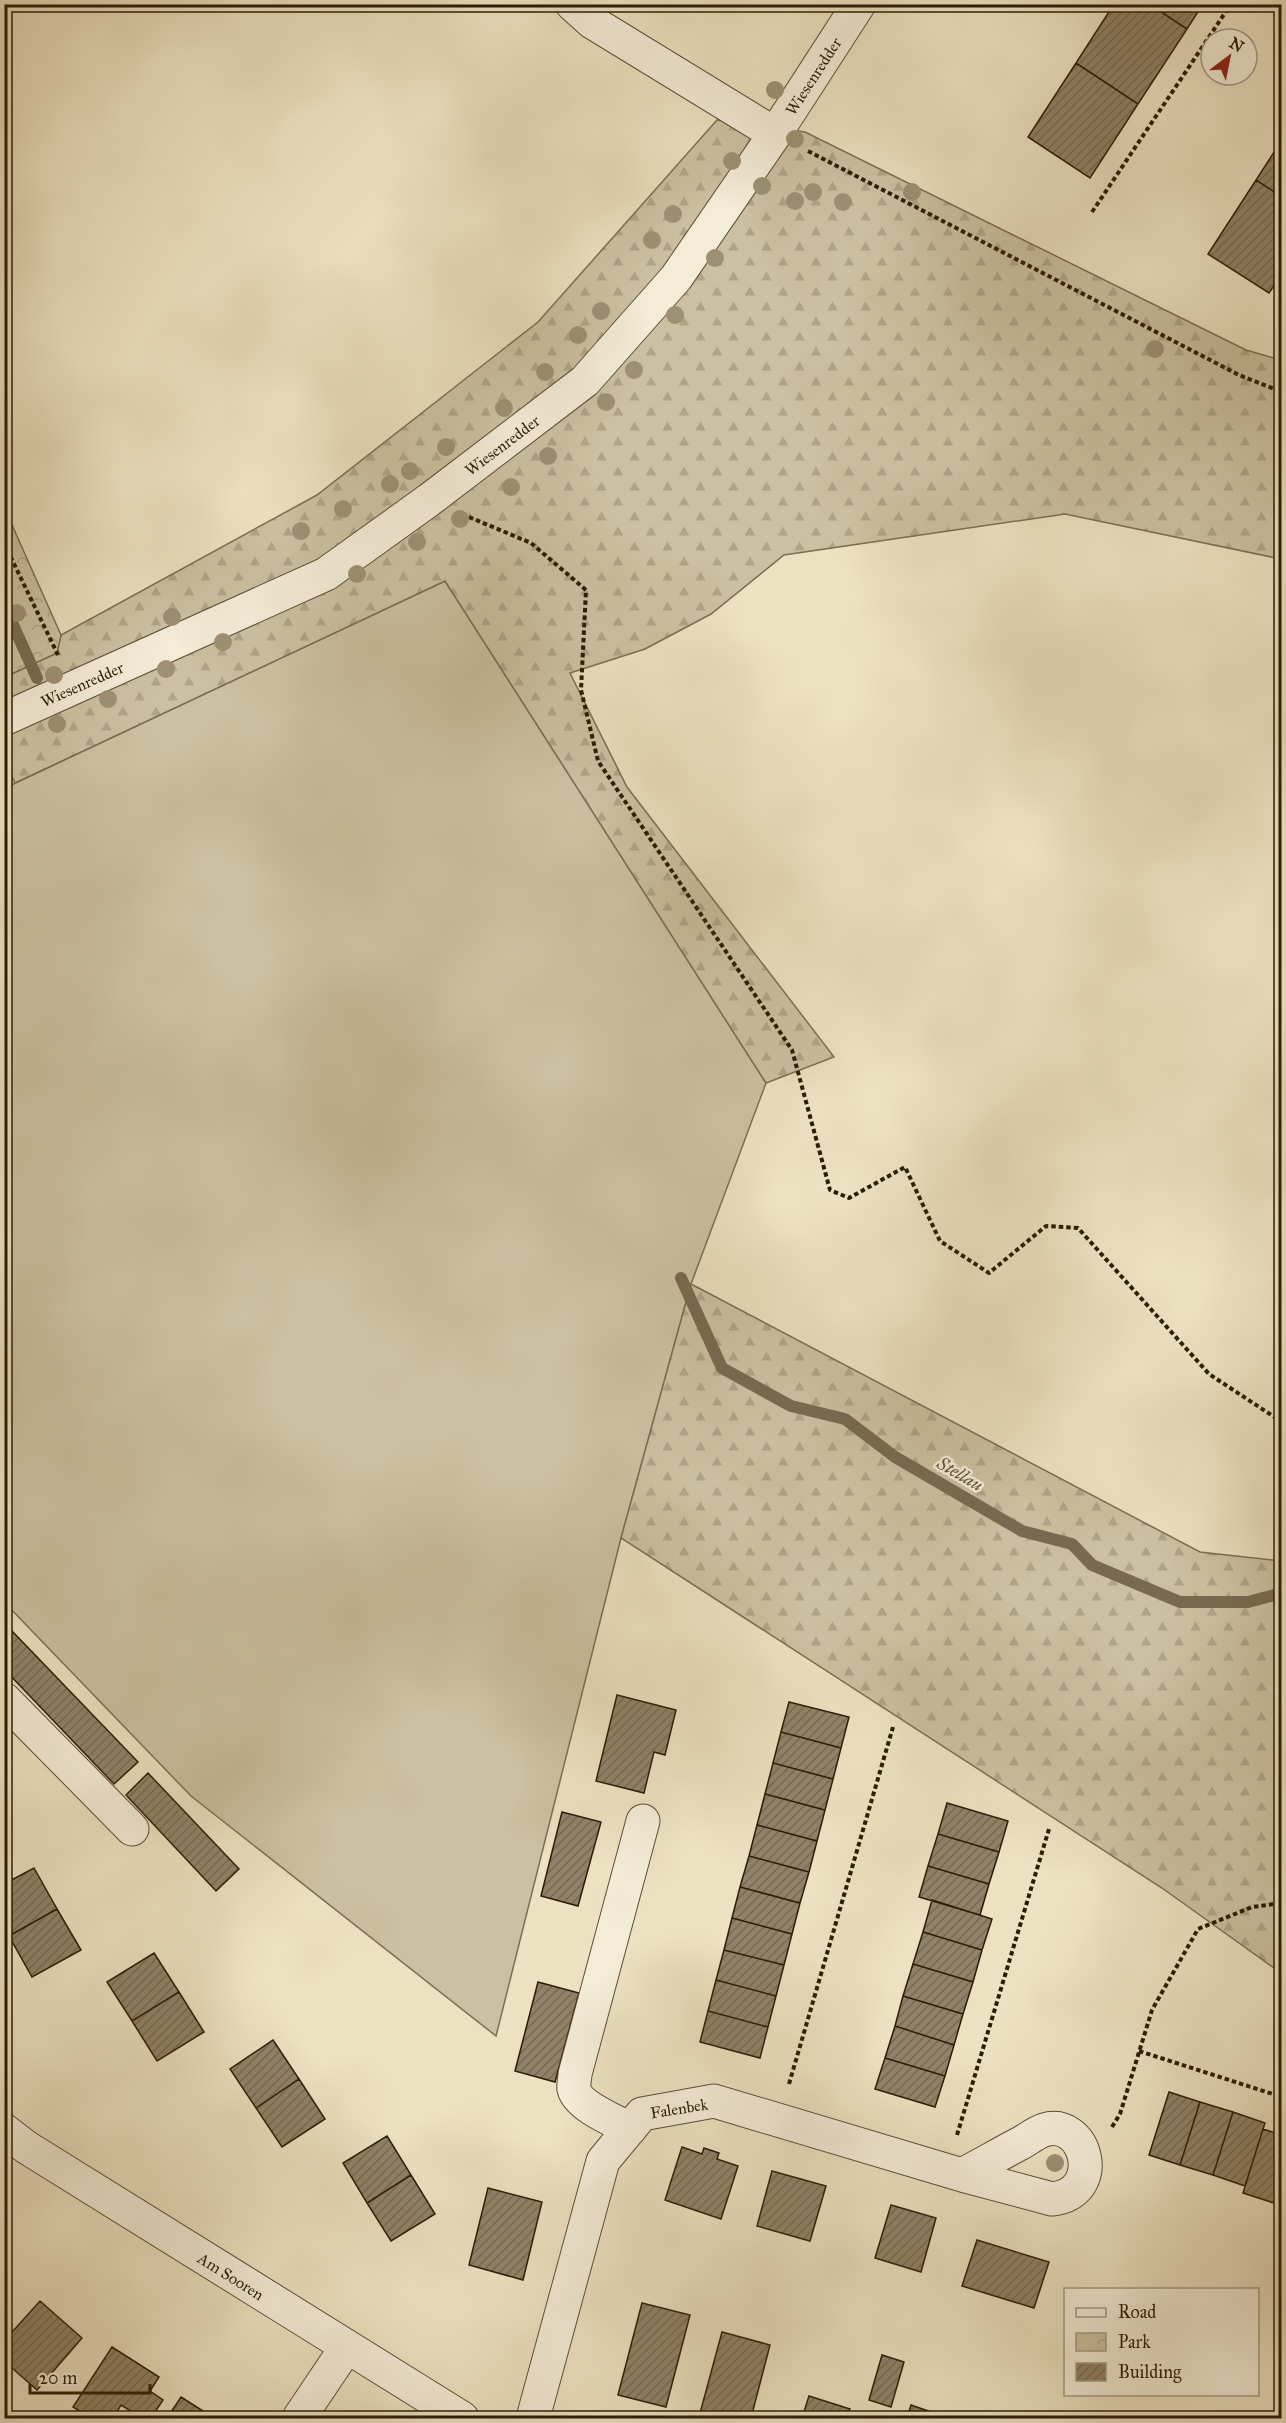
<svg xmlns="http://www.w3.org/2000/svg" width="1286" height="2423" font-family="'IM FELL Great Primer',serif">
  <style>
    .green { fill: #cbc0a1; stroke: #7c6e54; stroke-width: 1.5 }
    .forest { fill: url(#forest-firs); stroke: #7c6e54; stroke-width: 1.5 }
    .park { fill: url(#park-crowns); stroke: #7c6e54; stroke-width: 1.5 }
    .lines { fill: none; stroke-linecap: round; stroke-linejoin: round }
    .stream { stroke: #786a51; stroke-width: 12 }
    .building { fill: url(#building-hatch); stroke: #2c1c07; stroke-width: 1.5 }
    .minor-casing { stroke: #5c4d36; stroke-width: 35 }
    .path { stroke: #2c1c07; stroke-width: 4; stroke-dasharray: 4.5 3; stroke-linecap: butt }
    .minor { stroke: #f3ecd7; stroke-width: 33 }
    .tree { fill: #9d9074 }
    .labels { text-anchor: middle; stroke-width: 5; stroke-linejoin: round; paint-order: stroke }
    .street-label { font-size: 16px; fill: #2c1c07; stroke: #f3ecd7 }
    .water-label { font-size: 18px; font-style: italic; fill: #5f5038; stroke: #f3ecd7 }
  </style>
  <defs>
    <pattern id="forest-firs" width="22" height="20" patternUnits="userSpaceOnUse" patternTransform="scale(1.5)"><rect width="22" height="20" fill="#cbc0a1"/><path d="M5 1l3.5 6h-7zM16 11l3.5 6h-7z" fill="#aea489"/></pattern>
    <pattern id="park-crowns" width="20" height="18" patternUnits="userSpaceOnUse" patternTransform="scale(1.5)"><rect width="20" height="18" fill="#cbc0a1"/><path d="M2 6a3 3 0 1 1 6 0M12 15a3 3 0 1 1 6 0" fill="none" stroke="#aea489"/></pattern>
    <pattern id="building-hatch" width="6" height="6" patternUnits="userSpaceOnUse" patternTransform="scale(1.5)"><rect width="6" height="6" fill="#908268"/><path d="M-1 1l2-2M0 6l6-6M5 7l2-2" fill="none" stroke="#766a54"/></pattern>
  </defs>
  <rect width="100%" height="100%" fill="#ece1c1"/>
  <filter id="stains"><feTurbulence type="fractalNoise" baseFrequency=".00333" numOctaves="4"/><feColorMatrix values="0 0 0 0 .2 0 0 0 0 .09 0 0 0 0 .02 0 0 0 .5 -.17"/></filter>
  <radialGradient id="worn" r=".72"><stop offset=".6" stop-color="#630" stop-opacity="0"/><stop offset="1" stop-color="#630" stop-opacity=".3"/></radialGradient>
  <path class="green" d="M 445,581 L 766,1083 L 691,1284 L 621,1538 L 496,2036 L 191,1796 L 5,1603 L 5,788 Z"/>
  <path class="forest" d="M 717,120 L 805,132 L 1246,350 L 1281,360 L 1281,559 L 1065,514 L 784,555 L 711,614 L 645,649 L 570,673 L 627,787 L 834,1057 L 766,1083 L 445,581 L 15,783 L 5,762 L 5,677 L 57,653 L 61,635 L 317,495 L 538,322 Z
    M 691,1284 L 1200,1552 L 1281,1561 L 1281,1973 L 1162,1888 L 621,1538 Z"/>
  <path class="park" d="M 4,507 L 61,635 L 57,653 L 5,677 Z"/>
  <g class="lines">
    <path class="stream" d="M 4,605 L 37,678
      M 681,1278 L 722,1368 L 791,1406 L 845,1419 L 895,1457 L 1022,1531 L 1072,1544 L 1092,1565 L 1180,1602 L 1248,1602 L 1282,1593"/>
  </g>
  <path class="building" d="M 1114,4 L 1149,4 L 1187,29 L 1138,104 L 1076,63 Z
    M 1149,4 L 1203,4 L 1187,29 Z
    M 1076,63 L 1138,104 L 1090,178 L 1028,137 Z
    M 1282,140 L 1282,197 L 1256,180 Z
    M 1256,180 L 1282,197 L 1282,274 L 1269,293 L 1208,254 Z
    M 12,1631 L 138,1762 L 114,1784 L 4,1669 L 4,1638 Z
    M 617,1695 L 676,1710 L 665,1755 L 654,1752 L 644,1793 L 596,1781 Z
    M 789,1702 L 849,1717 L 841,1748 L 781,1732 Z
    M 781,1732 L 841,1748 L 833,1779 L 773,1763 Z
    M 773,1763 L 833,1779 L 825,1810 L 765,1794 Z
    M 148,1773 L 239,1869 L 216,1891 L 126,1795 Z
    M 765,1794 L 825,1810 L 817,1841 L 757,1825 Z
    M 947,1803 L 1008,1821 L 999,1852 L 938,1834 Z
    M 562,1812 L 601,1822 L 578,1906 L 541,1896 Z
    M 757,1825 L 817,1841 L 809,1872 L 749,1856 Z
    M 938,1834 L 999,1852 L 989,1884 L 928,1866 Z
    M 749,1856 L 809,1872 L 800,1903 L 740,1887 Z
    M 928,1866 L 989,1884 L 980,1915 L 919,1897 Z
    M 34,1868 L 57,1909 L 9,1936 L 4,1929 L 4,1884 Z
    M 740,1887 L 800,1903 L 792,1934 L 732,1918 Z
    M 932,1900 L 992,1919 L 982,1950 L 923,1932 Z
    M 57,1909 L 81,1950 L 32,1977 L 9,1936 Z
    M 732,1918 L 792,1934 L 784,1965 L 724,1950 Z
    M 923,1932 L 982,1950 L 973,1982 L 913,1964 Z
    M 724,1950 L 784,1965 L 776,1996 L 716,1980 Z
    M 154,1953 L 179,1992 L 132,2021 L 107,1982 Z
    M 913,1964 L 973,1982 L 963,2014 L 903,1996 Z
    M 716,1980 L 776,1996 L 768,2027 L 708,2011 Z
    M 538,1982 L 579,1993 L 555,2082 L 515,2071 Z
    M 179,1992 L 204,2032 L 157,2061 L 132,2021 Z
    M 903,1996 L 963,2014 L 954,2045 L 895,2026 Z
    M 708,2011 L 768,2027 L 760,2058 L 700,2042 Z
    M 895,2026 L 954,2045 L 945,2076 L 885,2058 Z
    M 273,2040 L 299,2079 L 256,2108 L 230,2069 Z
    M 885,2058 L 945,2076 L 935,2107 L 875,2089 Z
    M 299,2079 L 325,2119 L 282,2147 L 256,2108 Z
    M 1169,2092 L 1200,2102 L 1180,2165 L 1149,2155 Z
    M 1200,2102 L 1233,2112 L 1213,2175 L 1180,2165 Z
    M 1233,2112 L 1265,2123 L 1245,2186 L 1213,2175 Z
    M 1263,2129 L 1282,2135 L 1282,2179 L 1274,2203 L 1243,2193 Z
    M 387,2136 L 411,2175 L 367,2203 L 343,2163 Z
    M 682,2147 L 702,2154 L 704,2148 L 719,2153 L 717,2159 L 738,2166 L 721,2219 L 665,2200 Z
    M 772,2171 L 826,2186 L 810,2241 L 757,2226 Z
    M 411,2175 L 435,2214 L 391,2241 L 367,2203 Z
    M 1282,2179 L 1282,2205 L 1274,2203 Z
    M 488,2188 L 542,2202 L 523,2280 L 469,2265 Z
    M 891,2205 L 936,2218 L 921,2272 L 875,2258 Z
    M 977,2240 L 1049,2262 L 1034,2308 L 962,2286 Z
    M 40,2301 L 82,2338 L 37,2390 L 4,2361 L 4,2341 Z
    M 642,2303 L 690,2315 L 666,2407 L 618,2395 Z
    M 722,2332 L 770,2345 L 751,2418 L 699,2417 Z
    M 112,2347 L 159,2377 L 150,2391 L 163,2400 L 151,2418 L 142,2418 L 121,2405 L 113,2418 L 91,2418 L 73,2407 Z
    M 882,2355 L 904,2362 L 891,2407 L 869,2400 Z
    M 809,2396 L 850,2409 L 847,2418 L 802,2418 Z
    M 181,2397 L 214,2418 L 167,2418 Z
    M 911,2405 L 937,2414 L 936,2418 L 907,2418 Z"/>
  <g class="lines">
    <defs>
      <path id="minor" d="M 572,4 L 592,22 L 775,134
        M 4,719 L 326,574 L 429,500 L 585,381 L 676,278 L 775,134 L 859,4
        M 4,1699 L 132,1829
        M 630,2129 C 615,2121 578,2106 574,2089 C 573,2085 575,2079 575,2074 L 643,1821
        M 4,2130 L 26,2147 L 462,2418
        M 299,2418 L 346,2348
        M 533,2418 L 603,2161 L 642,2114 L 714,2101 L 962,2175 L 1052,2199 C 1107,2193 1086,2117 1044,2130 C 1035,2133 1027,2140 1019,2144 C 1000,2154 981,2165 962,2175"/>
    </defs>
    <use href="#minor" class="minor-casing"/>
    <path class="path" d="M 808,151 L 1239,375 L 1282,392
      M 1092,212 L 1231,4
      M 1276,317 L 1282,310
      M 469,517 L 531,543 L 586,590 L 581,690 L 598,761 L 792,1050 L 830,1190 L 849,1198 L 905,1167 L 940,1241 L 989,1273 L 1046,1226 L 1078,1228 L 1209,1374 L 1282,1422
      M 4,543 L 58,655
      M 1139,2051 L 1282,2097
      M 789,2084 L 893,1727
      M 1112,2127 L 1120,2114 L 1152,2010 L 1198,1929 L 1252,1907 L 1282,1903
      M 957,2135 L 1049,1829"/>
    <use href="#minor" class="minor"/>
  </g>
  <g class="tree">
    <circle cx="775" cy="90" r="9"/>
    <circle cx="795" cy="139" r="9"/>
    <circle cx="732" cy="161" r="9"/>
    <circle cx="762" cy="186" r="9"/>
    <circle cx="813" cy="192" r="9"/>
    <circle cx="912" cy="192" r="9"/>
    <circle cx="795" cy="201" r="9"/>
    <circle cx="843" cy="202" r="9"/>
    <circle cx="673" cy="214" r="9"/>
    <circle cx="652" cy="240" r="9"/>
    <circle cx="715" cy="258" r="9"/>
    <circle cx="601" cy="311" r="9"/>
    <circle cx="675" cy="315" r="9"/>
    <circle cx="578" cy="335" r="9"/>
    <circle cx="1155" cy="349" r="9"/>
    <circle cx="634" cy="370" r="9"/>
    <circle cx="545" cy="372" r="9"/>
    <circle cx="606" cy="402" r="9"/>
    <circle cx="504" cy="408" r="9"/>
    <circle cx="446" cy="447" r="9"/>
    <circle cx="548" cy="456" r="9"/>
    <circle cx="410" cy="471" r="9"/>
    <circle cx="390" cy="484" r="9"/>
    <circle cx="511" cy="487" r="9"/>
    <circle cx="343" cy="509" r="9"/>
    <circle cx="460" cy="519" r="9"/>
    <circle cx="301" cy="531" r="9"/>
    <circle cx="417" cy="542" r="9"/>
    <circle cx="357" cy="574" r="9"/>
    <circle cx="17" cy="613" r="9"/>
    <circle cx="172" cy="617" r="9"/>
    <circle cx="223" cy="642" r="9"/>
    <circle cx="166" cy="669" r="9"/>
    <circle cx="54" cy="675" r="9"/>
    <circle cx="108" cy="699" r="9"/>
    <circle cx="57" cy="724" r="9"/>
    <circle cx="1055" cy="2163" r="9"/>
  </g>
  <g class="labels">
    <g class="street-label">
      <text transform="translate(813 76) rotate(-57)" y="6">Wiesenredder</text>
      <text transform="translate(502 445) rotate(-37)" y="6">Wiesenredder</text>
      <text transform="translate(82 684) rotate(-24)" y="6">Wiesenredder</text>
      <text transform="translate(679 2108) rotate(-9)" y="6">Falenbek</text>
      <text transform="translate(231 2276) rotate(32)" y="6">Am Sooren</text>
    </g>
    <g class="water-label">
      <text transform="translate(960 1474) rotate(30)" y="6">Stellau</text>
    </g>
  </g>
  <rect width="1286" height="2423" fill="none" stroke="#ece1c1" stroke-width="24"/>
  <rect x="6" y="6" width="1274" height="2411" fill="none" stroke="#2c1c07" stroke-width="3"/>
  <rect x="12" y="12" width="1262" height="2399" fill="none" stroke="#2c1c07" stroke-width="1.5"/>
  <rect x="1064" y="2288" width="195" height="108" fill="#f3ecd7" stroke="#a39984" stroke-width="1.5"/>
  <rect x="1076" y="2308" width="30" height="9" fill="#f3ecd7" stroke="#a39984" stroke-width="1.5"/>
  <text x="1118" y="2318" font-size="18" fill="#2c1c07">Road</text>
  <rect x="1076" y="2333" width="30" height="18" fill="url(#park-crowns)" stroke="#a39984" stroke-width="1.5"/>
  <text x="1118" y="2348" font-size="18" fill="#2c1c07">Park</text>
  <rect x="1076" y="2363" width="30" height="18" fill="url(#building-hatch)" stroke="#a39984" stroke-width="1.5"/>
  <text x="1118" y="2378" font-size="18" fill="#2c1c07">Building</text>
  <g transform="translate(1229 57) rotate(32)"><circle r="28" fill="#f3ecd7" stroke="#a39984" stroke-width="1.5"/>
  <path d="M0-4.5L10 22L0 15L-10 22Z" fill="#8f2418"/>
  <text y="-9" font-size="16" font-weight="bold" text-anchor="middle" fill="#2c1c07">N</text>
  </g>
  <path d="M30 2384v9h120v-9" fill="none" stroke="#2c1c07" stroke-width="3"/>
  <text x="39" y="2384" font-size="18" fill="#2c1c07" stroke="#f3ecd7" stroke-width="4.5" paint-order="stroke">20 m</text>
  <rect width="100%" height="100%" filter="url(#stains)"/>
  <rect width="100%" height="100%" fill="url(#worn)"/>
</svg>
